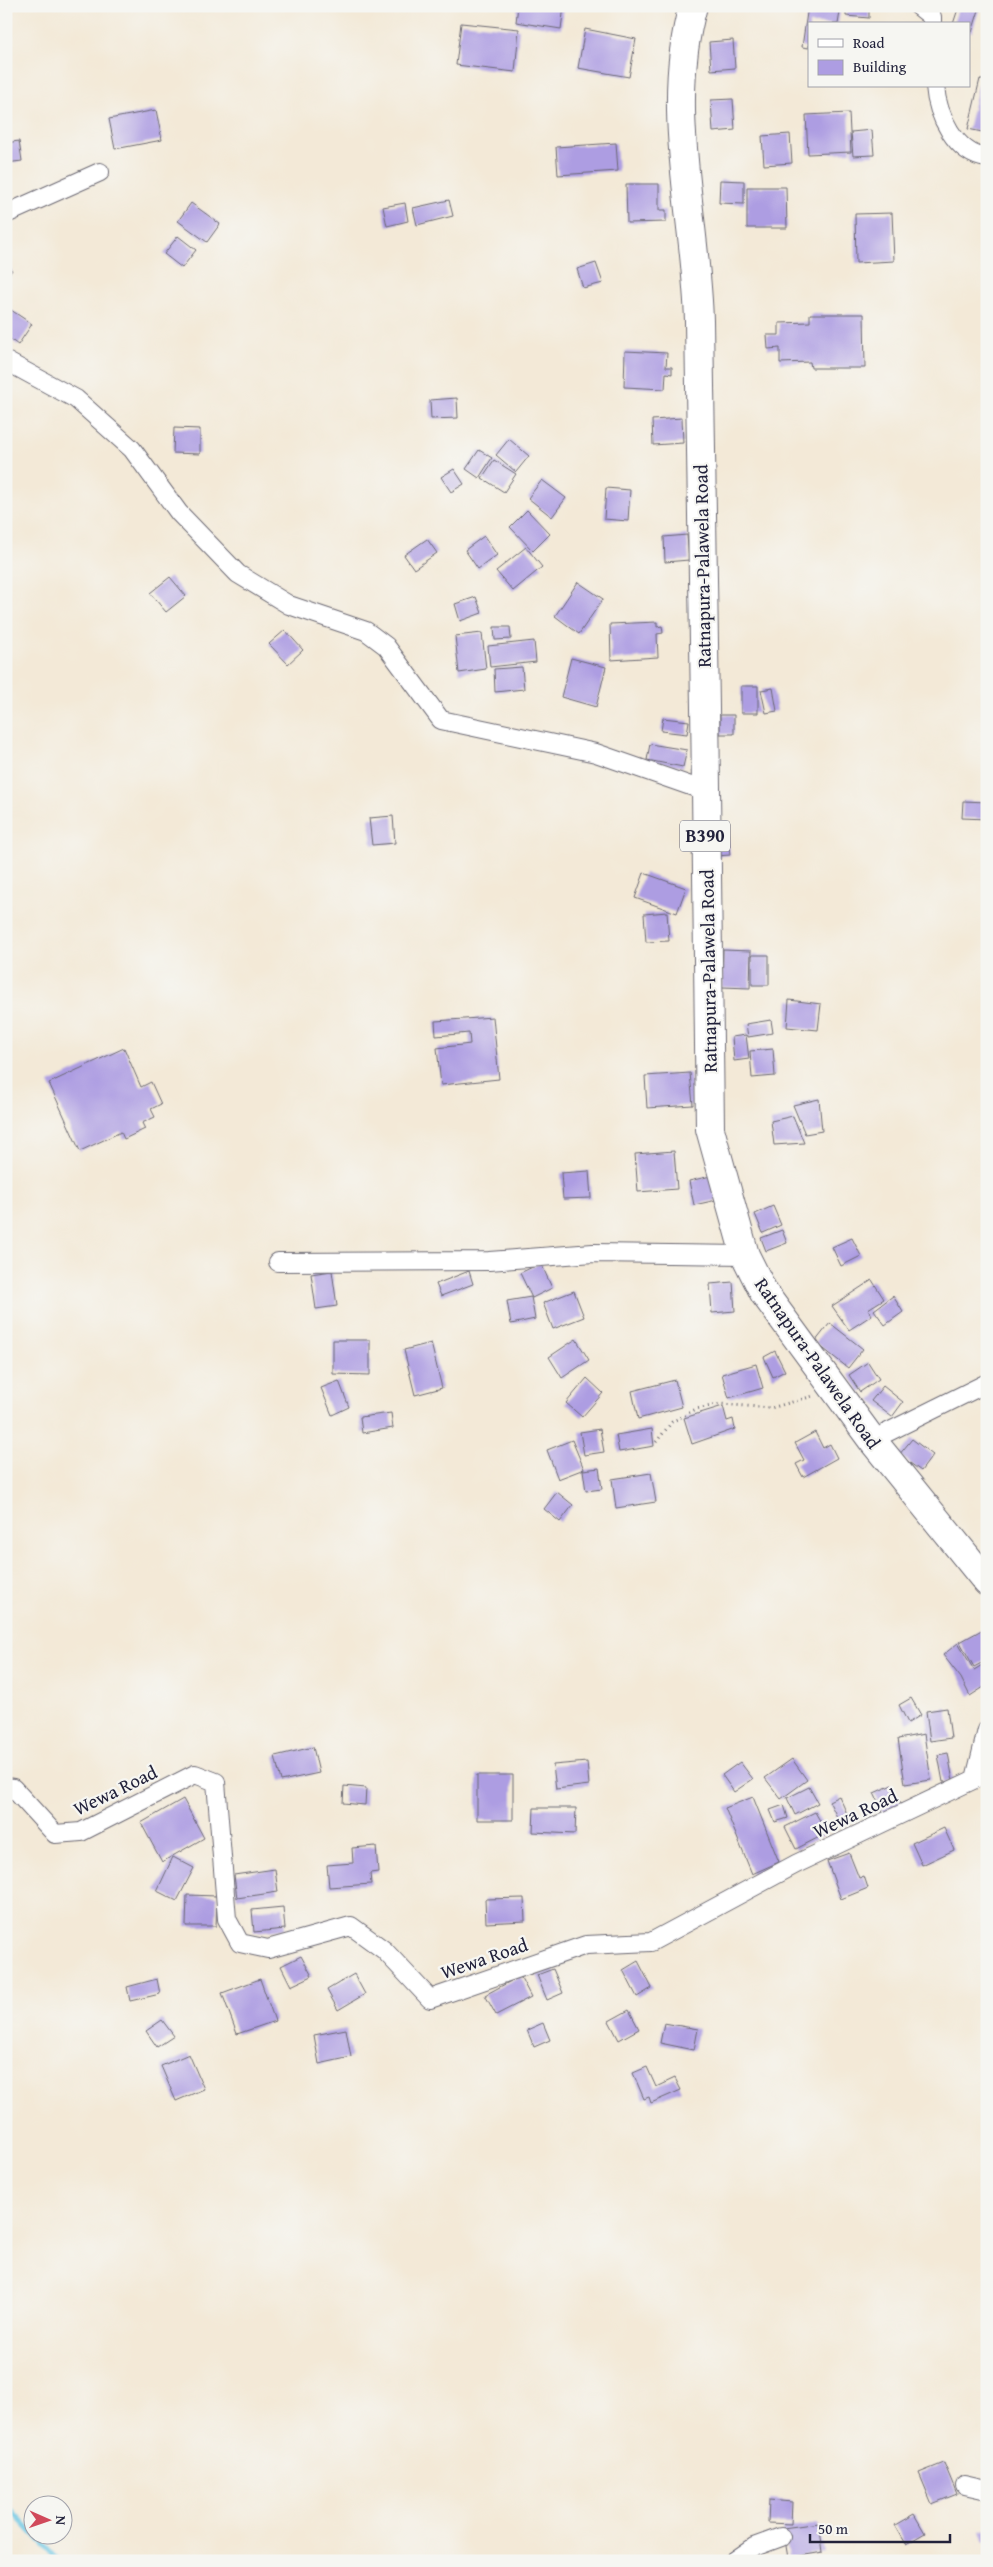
<svg xmlns="http://www.w3.org/2000/svg" width="993" height="2567" font-family="'Gentium Book Plus',serif">
  <style>
    .lines { fill: none; stroke-linecap: round; stroke-linejoin: round }
    .stream { stroke: #64c4e3; stroke-width: 5.5 }
    .building { fill: #ad9de2 }
    .street-casing { stroke: #6b6872; stroke-width: 20 }
    .primary-casing { stroke: #6b6872; stroke-width: 30 }
    .path { stroke: #6b6872; stroke-width: 3; stroke-dasharray: 1 4; stroke-linecap: butt }
    .street { stroke: #fff; stroke-width: 18 }
    .primary { stroke: #fff; stroke-width: 28 }
    .labels { text-anchor: middle; stroke-width: 4.5; stroke-linejoin: round; paint-order: stroke }
    .shield { fill: #f6f6f2; stroke: #626272; stroke-width: 1 }
    .shield-label { font-size: 18px; font-weight: bold; fill: #22223b }
    .street-label { font-size: 19px; fill: #22223b; stroke: #f6f6f2 }
  </style>
  <rect width="100%" height="100%" fill="#f6f6f2"/>
  <filter id="ink" filterUnits="userSpaceOnUse"><feTurbulence type="fractalNoise" baseFrequency=".02" numOctaves="2"/><feDisplacementMap in="SourceGraphic" scale="10" xChannelSelector="R" yChannelSelector="G"/><feConvolveMatrix kernelMatrix="1 2 1 2 8 2 1 2 1" color-interpolation-filters="sRGB"/></filter>
  <filter id="wash" filterUnits="userSpaceOnUse"><feTurbulence type="fractalNoise" baseFrequency=".0096" numOctaves="4" result="noise"/><feDisplacementMap in="SourceGraphic" scale="20" xChannelSelector="R" yChannelSelector="G"/><feGaussianBlur stdDeviation="1.12" result="paint"/><feColorMatrix in="noise" values="0 0 0 0 0 0 0 0 0 0 0 0 0 0 0 0 0 1.4 0 .05"/><feComposite in="paint" operator="in"/></filter>
  <g filter="url(#wash)">
    <rect width="100%" height="100%" fill="#f3e9d7"/>
    <g class="lines">
      <path class="stream" d="M 6,2505 L 32,2533
        M 34,2534 L 59,2561"/>
    </g>
    <g id="blocks">
      <path class="building" d="M 518,6 L 564,6 L 561,29 L 516,22 Z
        M 808,6 L 841,6 L 838,24 L 809,24 L 809,48 L 802,47 Z
        M 846,6 L 869,6 L 869,18 L 846,16 Z
        M 959,6 L 980,7 L 972,32 L 969,31 L 969,24 L 953,24 Z
        M 461,23 L 519,29 L 515,72 L 456,65 Z
        M 585,29 L 636,39 L 629,77 L 578,68 Z
        M 733,40 L 735,68 L 711,70 L 709,42 Z
        M 980,79 L 987,81 L 987,133 L 968,129 Z
        M 733,99 L 735,130 L 713,132 L 711,100 Z
        M 156,110 L 162,140 L 115,149 L 109,119 Z
        M 849,113 L 851,152 L 808,154 L 806,115 Z
        M 872,130 L 874,155 L 853,156 L 851,132 Z
        M 790,134 L 792,163 L 764,165 L 762,136 Z
        M 19,141 L 22,161 L 6,163 L 6,143 Z
        M 616,143 L 618,171 L 558,175 L 556,147 Z
        M 720,180 L 744,181 L 744,204 L 719,203 Z
        M 626,184 L 659,184 L 659,210 L 666,210 L 666,222 L 627,223 Z
        M 747,187 L 786,187 L 787,228 L 747,228 Z
        M 449,200 L 453,216 L 417,225 L 413,208 Z
        M 191,203 L 220,224 L 207,242 L 178,221 Z
        M 405,203 L 408,221 L 387,226 L 383,207 Z
        M 892,213 L 894,261 L 856,263 L 855,214 Z
        M 178,236 L 196,250 L 182,268 L 164,254 Z
        M 596,263 L 603,283 L 583,288 L 577,269 Z
        M 6,266 L 12,270 L 6,279 Z
        M 11,310 L 32,324 L 18,345 L 6,336 L 6,317 Z
        M 810,314 L 864,314 L 865,368 L 811,368 L 810,362 L 780,363 L 780,348 L 768,349 L 767,335 L 779,335 L 779,323 L 810,322 Z
        M 625,351 L 667,353 L 666,367 L 672,367 L 672,374 L 666,373 L 665,389 L 624,387 Z
        M 457,398 L 458,418 L 431,419 L 430,400 Z
        M 682,418 L 683,443 L 653,445 L 652,420 Z
        M 174,428 L 200,429 L 200,454 L 173,453 Z
        M 509,439 L 529,456 L 516,472 L 496,455 Z
        M 479,450 L 492,458 L 479,478 L 466,469 Z
        M 494,460 L 516,474 L 504,492 L 482,478 Z
        M 454,469 L 464,484 L 451,492 L 441,477 Z
        M 542,480 L 566,498 L 552,517 L 528,498 Z
        M 606,488 L 630,490 L 628,521 L 604,519 Z
        M 527,510 L 550,534 L 533,551 L 510,527 Z
        M 687,535 L 689,560 L 665,562 L 664,537 Z
        M 484,536 L 497,555 L 478,569 L 465,550 Z
        M 427,539 L 437,553 L 414,569 L 404,555 Z
        M 526,547 L 542,567 L 513,591 L 496,571 Z
        M 170,577 L 186,596 L 166,612 L 150,593 Z
        M 578,582 L 603,599 L 579,634 L 555,616 Z
        M 476,597 L 482,613 L 460,621 L 455,604 Z
        M 657,622 L 657,627 L 662,626 L 663,633 L 657,634 L 658,657 L 611,660 L 610,624 Z
        M 494,627 L 510,627 L 511,639 L 495,640 Z
        M 285,630 L 303,650 L 288,664 L 269,644 Z
        M 482,633 L 486,669 L 459,673 L 455,636 Z
        M 534,641 L 536,662 L 490,667 L 488,646 Z
        M 571,658 L 606,667 L 596,707 L 561,697 Z
        M 522,667 L 524,689 L 495,692 L 494,669 Z
        M 741,686 L 758,686 L 758,713 L 741,713 Z
        M 773,688 L 777,711 L 766,713 L 761,690 Z
        M 720,715 L 734,715 L 734,734 L 720,734 Z
        M 663,718 L 689,721 L 687,734 L 661,731 Z
        M 650,744 L 687,750 L 683,767 L 647,760 Z
        M 963,801 L 987,802 L 987,819 L 962,818 Z
        M 393,816 L 395,843 L 372,845 L 369,818 Z
        M 727,828 L 730,855 L 717,856 L 714,830 Z
        M 644,873 L 686,888 L 677,913 L 635,898 Z
        M 667,912 L 669,941 L 646,942 L 644,914 Z
        M 723,950 L 751,951 L 750,988 L 722,987 Z
        M 752,955 L 769,955 L 769,985 L 752,985 Z
        M 789,1000 L 821,1004 L 818,1030 L 787,1027 Z
        M 493,1017 L 499,1079 L 441,1085 L 437,1048 L 470,1044 L 469,1033 L 436,1036 L 435,1021 Z
        M 771,1020 L 773,1033 L 748,1037 L 746,1024 Z
        M 746,1035 L 749,1059 L 734,1061 L 732,1037 Z
        M 124,1048 L 141,1087 L 151,1082 L 161,1104 L 151,1109 L 155,1117 L 142,1123 L 145,1129 L 124,1139 L 121,1132 L 80,1151 L 49,1083 Z
        M 773,1049 L 775,1076 L 752,1078 L 750,1051 Z
        M 690,1073 L 693,1105 L 647,1108 L 645,1076 Z
        M 819,1099 L 822,1131 L 805,1134 L 793,1105 Z
        M 793,1116 L 804,1143 L 774,1145 L 771,1121 Z
        M 674,1151 L 677,1189 L 638,1192 L 635,1154 Z
        M 589,1171 L 591,1198 L 563,1199 L 561,1173 Z
        M 711,1176 L 717,1200 L 694,1205 L 689,1181 Z
        M 773,1206 L 781,1225 L 763,1233 L 755,1214 Z
        M 782,1230 L 787,1243 L 766,1251 L 761,1238 Z
        M 852,1238 L 861,1256 L 841,1266 L 832,1247 Z
        M 541,1263 L 552,1288 L 532,1298 L 520,1273 Z
        M 332,1271 L 337,1306 L 316,1309 L 311,1274 Z
        M 469,1271 L 473,1284 L 441,1296 L 436,1284 Z
        M 872,1280 L 884,1299 L 868,1309 L 872,1315 L 849,1330 L 832,1306 Z
        M 733,1282 L 735,1311 L 712,1313 L 710,1284 Z
        M 574,1291 L 584,1317 L 553,1329 L 543,1303 Z
        M 893,1296 L 903,1312 L 885,1325 L 874,1310 Z
        M 531,1297 L 535,1319 L 511,1324 L 507,1301 Z
        M 830,1323 L 863,1349 L 848,1368 L 815,1342 Z
        M 576,1339 L 589,1360 L 562,1378 L 549,1357 Z
        M 333,1340 L 370,1340 L 370,1375 L 333,1374 Z
        M 431,1343 L 442,1388 L 415,1395 L 404,1350 Z
        M 775,1351 L 785,1371 L 773,1377 L 764,1357 Z
        M 868,1362 L 879,1379 L 860,1392 L 849,1375 Z
        M 756,1364 L 763,1388 L 729,1398 L 722,1374 Z
        M 587,1378 L 603,1393 L 582,1417 L 566,1403 Z
        M 675,1380 L 682,1407 L 638,1419 L 632,1391 Z
        M 339,1381 L 349,1407 L 332,1415 L 321,1388 Z
        M 883,1386 L 903,1402 L 892,1417 L 871,1401 Z
        M 723,1406 L 727,1421 L 733,1419 L 735,1429 L 692,1444 L 684,1418 Z
        M 391,1413 L 393,1428 L 362,1433 L 360,1417 Z
        M 600,1429 L 604,1452 L 584,1455 L 580,1432 Z
        M 652,1429 L 654,1446 L 619,1452 L 616,1435 Z
        M 815,1432 L 823,1448 L 830,1444 L 837,1458 L 803,1477 L 796,1464 L 804,1460 L 795,1443 Z
        M 912,1439 L 933,1455 L 921,1471 L 899,1455 Z
        M 572,1440 L 584,1469 L 558,1479 L 547,1450 Z
        M 599,1468 L 602,1489 L 586,1491 L 583,1470 Z
        M 651,1473 L 656,1502 L 616,1508 L 612,1479 Z
        M 557,1492 L 573,1505 L 560,1522 L 544,1509 Z
        M 987,1627 L 987,1660 L 974,1667 L 960,1642 Z
        M 958,1643 L 974,1670 L 987,1662 L 987,1685 L 970,1696 L 961,1678 L 943,1655 Z
        M 911,1698 L 921,1715 L 908,1723 L 899,1705 Z
        M 947,1708 L 951,1738 L 930,1741 L 926,1711 Z
        M 924,1734 L 931,1780 L 905,1784 L 898,1739 Z
        M 313,1747 L 319,1773 L 281,1781 L 275,1756 Z
        M 948,1753 L 953,1781 L 943,1782 L 938,1755 Z
        M 792,1759 L 807,1780 L 781,1799 L 765,1778 Z
        M 587,1762 L 589,1785 L 556,1789 L 553,1765 Z
        M 740,1762 L 753,1779 L 734,1792 L 722,1775 Z
        M 477,1775 L 513,1775 L 513,1820 L 477,1820 Z
        M 892,1785 L 902,1806 L 884,1814 L 874,1793 Z
        M 344,1786 L 366,1788 L 365,1805 L 343,1803 Z
        M 809,1787 L 818,1803 L 795,1815 L 787,1798 Z
        M 839,1796 L 849,1818 L 840,1823 L 829,1801 Z
        M 753,1797 L 779,1862 L 752,1874 L 725,1808 Z
        M 183,1799 L 204,1838 L 162,1862 L 141,1823 Z
        M 784,1805 L 788,1818 L 775,1822 L 770,1810 Z
        M 534,1808 L 576,1808 L 575,1834 L 533,1832 Z
        M 815,1812 L 827,1833 L 796,1849 L 785,1827 Z
        M 944,1828 L 954,1850 L 922,1865 L 912,1843 Z
        M 376,1846 L 378,1872 L 370,1873 L 371,1884 L 329,1887 L 327,1865 L 353,1863 L 352,1848 Z
        M 849,1853 L 859,1878 L 864,1876 L 868,1888 L 841,1899 L 827,1861 Z
        M 173,1857 L 194,1868 L 177,1901 L 157,1891 Z
        M 275,1869 L 278,1892 L 237,1898 L 234,1875 Z
        M 187,1895 L 217,1896 L 216,1926 L 186,1926 Z
        M 524,1898 L 525,1921 L 486,1923 L 485,1899 Z
        M 283,1907 L 285,1929 L 254,1932 L 252,1910 Z
        M 301,1956 L 312,1976 L 291,1986 L 281,1966 Z
        M 638,1961 L 652,1988 L 637,1997 L 623,1970 Z
        M 553,1969 L 563,1993 L 547,2000 L 537,1975 Z
        M 354,1974 L 365,1994 L 338,2010 L 327,1990 Z
        M 520,1976 L 531,1997 L 496,2015 L 485,1995 Z
        M 157,1979 L 160,1994 L 130,2001 L 127,1987 Z
        M 260,1979 L 275,2021 L 237,2034 L 222,1993 Z
        M 629,2010 L 639,2029 L 619,2040 L 609,2021 Z
        M 162,2020 L 174,2036 L 157,2047 L 146,2031 Z
        M 543,2023 L 550,2040 L 534,2047 L 527,2030 Z
        M 664,2023 L 698,2029 L 694,2050 L 660,2043 Z
        M 346,2029 L 351,2057 L 319,2064 L 314,2035 Z
        M 189,2054 L 204,2089 L 176,2101 L 161,2066 Z
        M 647,2067 L 656,2087 L 675,2078 L 681,2090 L 651,2103 L 649,2097 L 644,2099 L 633,2073 Z
        M 944,2463 L 957,2494 L 932,2504 L 919,2473 Z
        M 769,2500 L 792,2502 L 791,2524 L 768,2523 Z
        M 914,2514 L 925,2533 L 906,2544 L 895,2525 Z
        M 819,2523 L 823,2552 L 788,2558 L 783,2528 Z
        M 987,2528 L 987,2541 L 985,2542 L 981,2530 Z"/>
    </g>
  </g>
  <g filter="url(#ink)">
    <use href="#blocks" fill-opacity="0" stroke="#6b6872" stroke-width="1"/>
    <g class="lines">
      <defs>
        <path id="street" d="M 918,6 L 932,17 L 932,24
          M 935,86 C 937,114 955,154 987,158
          M 6,214 L 100,172
          M 6,361 L 76,399 L 132,449 L 179,513 L 238,574 L 289,605 L 366,631 L 386,646 L 441,720 L 596,753 L 705,791
          M 278,1262 L 489,1261 L 593,1253 L 745,1255
          M 872,1440 L 987,1383
          M 6,1787 L 13,1788 L 55,1834 L 81,1832 L 195,1774 L 216,1782 L 227,1919 L 240,1943 L 268,1949 L 351,1926 L 384,1950 L 430,1999 L 586,1945 L 651,1942 L 796,1864 L 975,1779 L 987,1730
          M 965,2485 L 987,2490
          M 734,2561 L 754,2547 L 781,2537"/>
        <path id="primary" d="M 693,6 C 664,108 696,217 699,321 C 705,590 706,860 710,1129 L 745,1255 L 764,1293 L 872,1440 L 987,1582"/>
      </defs>
      <use href="#street" class="street-casing"/>
      <use href="#primary" class="primary-casing"/>
      <path class="path" d="M 656,1442 L 672,1422 L 696,1409 L 721,1404 L 771,1408 L 813,1396"/>
      <use href="#street" class="street"/>
      <use href="#primary" class="primary"/>
    </g>
  </g>
  <g class="labels">
    <rect class="shield" x="680" y="820.5" width="50" height="31" rx="4"/>
    <g class="shield-label">
      <text x="705" y="842">B390</text>
    </g>
    <g class="street-label">
      <text transform="translate(702 566) rotate(-91)" y="7">Ratnapura-Palawela Road</text>
      <text transform="translate(708 971) rotate(-91)" y="7">Ratnapura-Palawela Road</text>
      <text transform="translate(818 1363) rotate(55)" y="7">Ratnapura-Palawela Road</text>
      <text transform="translate(115 1790) rotate(-26)" y="7">Wewa Road</text>
      <text transform="translate(855 1813) rotate(-25)" y="7">Wewa Road</text>
      <text transform="translate(484 1958) rotate(-19)" y="7">Wewa Road</text>
    </g>
  </g>
  <rect width="993" height="2567" fill="none" stroke="#f6f6f2" stroke-width="25"/>
  <rect x="808" y="22" width="162" height="65" fill="#f6f6f2" stroke="#a1a1a9"/>
  <rect x="818" y="39" width="25" height="8" fill="#ffffff" stroke="#a1a1a9"/>
  <text x="853" y="48" font-size="15" fill="#22223b">Road</text>
  <rect x="818" y="60" width="25" height="15" fill="#ad9de2" stroke="#a1a1a9"/>
  <text x="853" y="72" font-size="15" fill="#22223b">Building</text>
  <g transform="translate(48 2520) rotate(92)"><circle r="24" fill="#f6f6f2" stroke="#a1a1a9"/>
  <path d="M0-4L9 19L0 12L-9 19Z" fill="#d1495b"/>
  <text y="-8" font-size="14" font-weight="bold" text-anchor="middle" fill="#22223b">N</text>
  </g>
  <path d="M810 2534v8h140v-8" fill="none" stroke="#22223b" stroke-width="2.5"/>
  <text x="818" y="2534" font-size="15" fill="#22223b" stroke="#f6f6f2" stroke-width="4" paint-order="stroke">50 m</text>
</svg>
